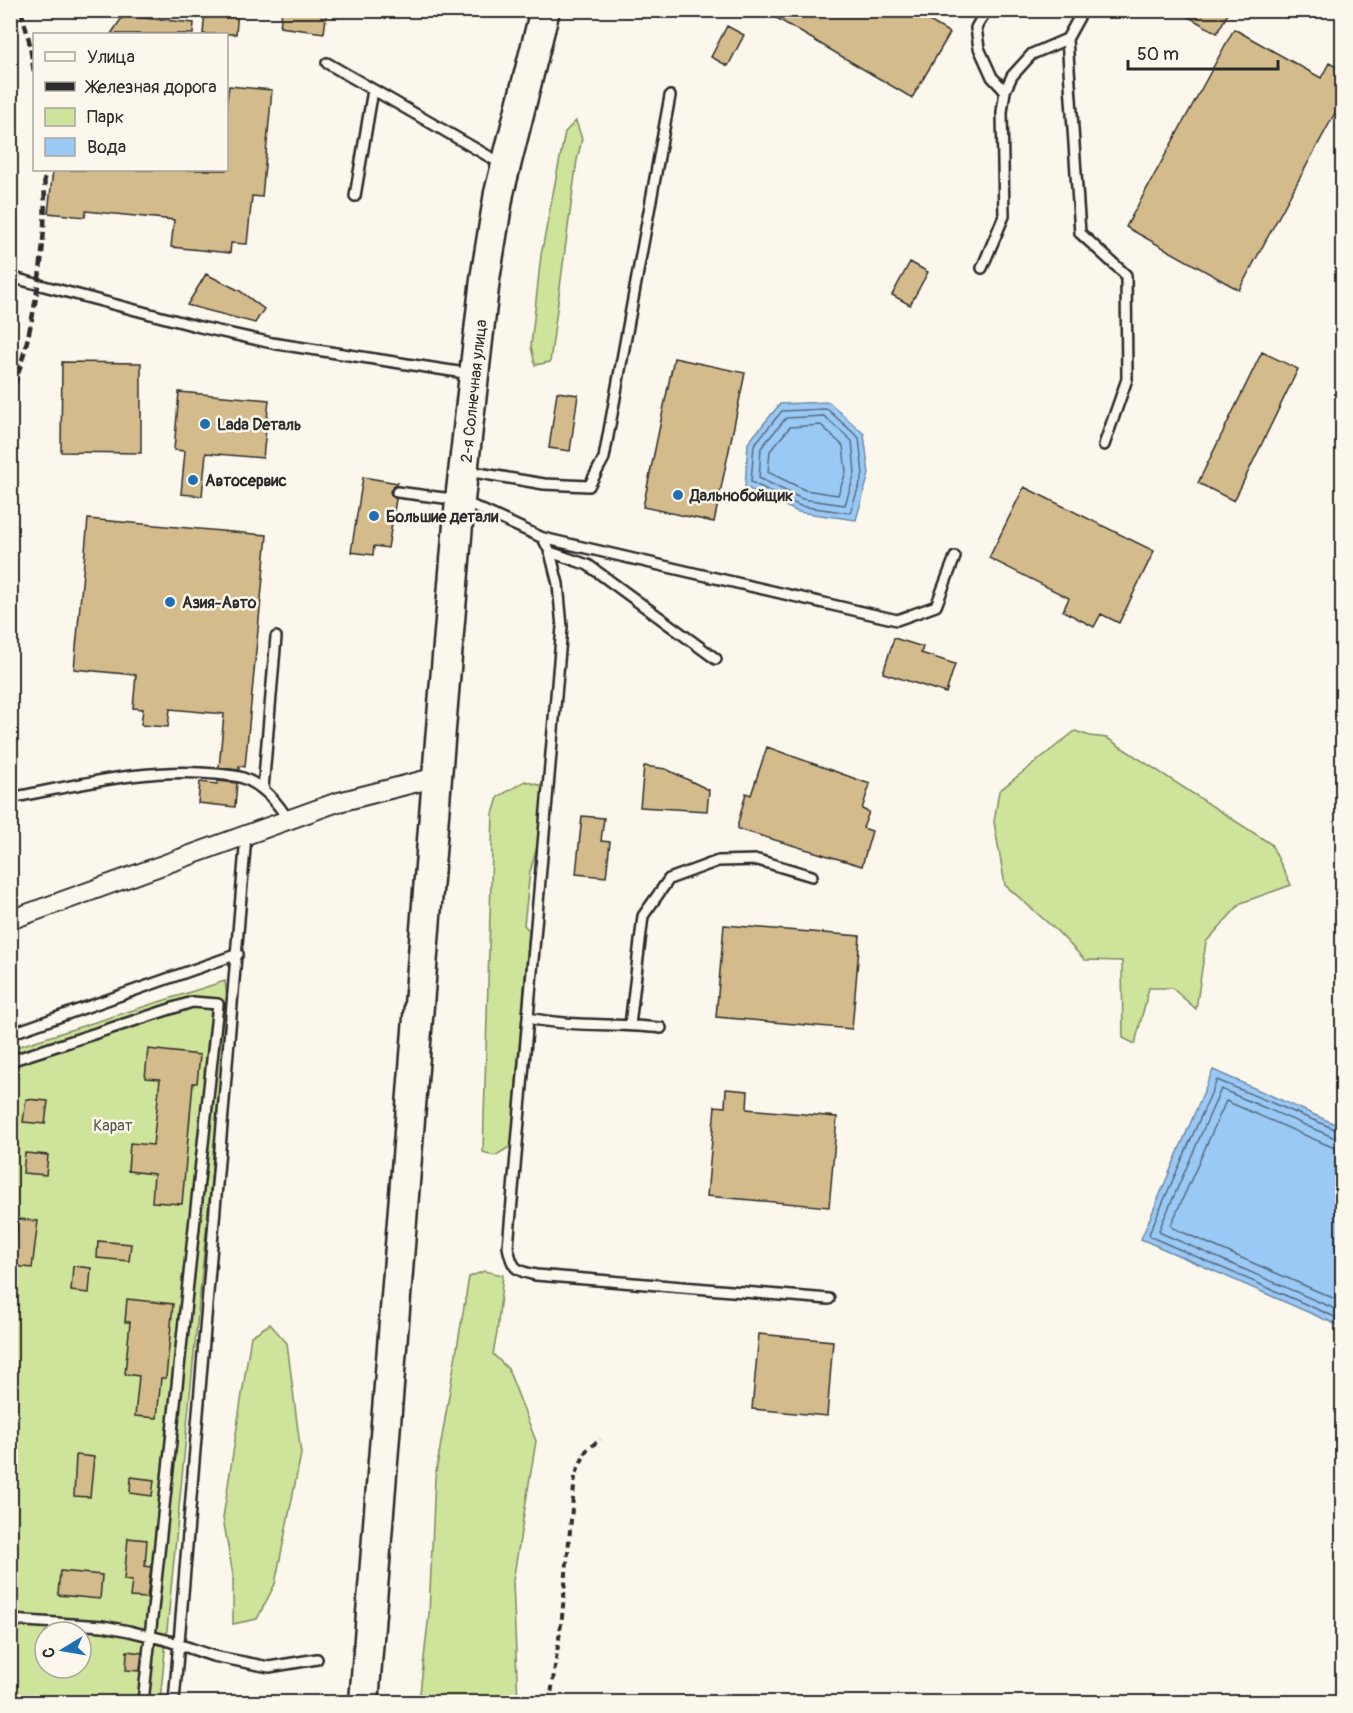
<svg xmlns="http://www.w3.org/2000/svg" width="1353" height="1713" font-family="Pangolin,sans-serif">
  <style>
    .green { fill: #cee49a; stroke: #7c8862; stroke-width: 1.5; fill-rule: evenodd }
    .water { fill: #9ac9f6; stroke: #6e8aa5; stroke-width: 1.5 }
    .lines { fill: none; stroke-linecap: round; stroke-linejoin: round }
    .shore { stroke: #576a7c; stroke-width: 1.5 }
    .building { fill: #d4bb8b; stroke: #2b2b2b; stroke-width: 1.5 }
    .service-casing { stroke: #2b2b2b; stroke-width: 14 }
    .minor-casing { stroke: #2b2b2b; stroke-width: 22 }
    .primary-casing { stroke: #2b2b2b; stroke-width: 33 }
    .path { stroke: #2b2b2b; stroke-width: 4; stroke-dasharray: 6 4.5; stroke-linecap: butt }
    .service { stroke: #fbf7ec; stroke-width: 9 }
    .minor { stroke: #fbf7ec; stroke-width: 18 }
    .primary { stroke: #fbf7ec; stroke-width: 28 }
    .rail { stroke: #2b2b2b; stroke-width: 4.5; stroke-dasharray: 9 4.5; stroke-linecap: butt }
    .poi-dot { fill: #1f6fb2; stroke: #fbf7ec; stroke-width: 2 }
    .labels { text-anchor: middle; stroke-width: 5; stroke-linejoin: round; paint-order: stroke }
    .street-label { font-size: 16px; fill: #2b2b2b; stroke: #fbf7ec }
    .poi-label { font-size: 16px; font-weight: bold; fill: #2b2b2b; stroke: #fbf7ec; text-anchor: start }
    .park-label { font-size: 16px; fill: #545947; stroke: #fbf7ec }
  </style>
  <rect width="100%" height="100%" fill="#fbf7ec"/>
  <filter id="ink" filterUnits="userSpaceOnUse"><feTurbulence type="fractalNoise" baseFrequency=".0167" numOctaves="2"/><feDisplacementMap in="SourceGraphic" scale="12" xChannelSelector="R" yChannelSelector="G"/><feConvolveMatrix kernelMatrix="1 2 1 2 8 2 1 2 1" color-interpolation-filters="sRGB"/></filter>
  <g filter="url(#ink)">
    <path class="green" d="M 576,121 L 582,139 L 577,160 L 550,362 L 535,365 L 531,346 L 541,255 L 565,132 Z
      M 1075,731 L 1090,736 L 1107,738 L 1271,844 L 1291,885 L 1241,903 L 1206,942 L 1196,1009 L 1172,988 L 1149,988 L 1135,1044 L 1123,1038 L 1122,961 L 1085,960 L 1057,931 L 1005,885 L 994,822 L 999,791 Z
      M 525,781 L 542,786 L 546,791 L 541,833 L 530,872 L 524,925 L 529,930 L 511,1146 L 495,1156 L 483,1152 L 493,814 L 498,797 Z
      M 225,981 L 228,1006 L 160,1702 L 11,1702 L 10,1049 ZM 45,1632 L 81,1632 L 81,1668 L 45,1668 Z
      M 484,1271 L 503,1275 L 497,1333 L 493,1354 L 508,1369 L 536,1441 L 513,1581 L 518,1702 L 419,1702 L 429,1614 L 435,1478 L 469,1277 Z
      M 270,1324 L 287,1343 L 301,1454 L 275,1584 L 257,1619 L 233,1624 L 233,1575 L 223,1518 L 251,1336 Z"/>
    <path class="water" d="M 829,402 L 864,434 L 869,474 L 856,520 L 798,512 L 745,487 L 748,443 L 780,404 Z
      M 1213,1070 L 1342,1127 L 1342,1327 L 1141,1239 Z"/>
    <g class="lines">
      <path class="shore" d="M 827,409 L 859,438 L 863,474 L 850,513 L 800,506 L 751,482 L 754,445 L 782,411 Z
        M 824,416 L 852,441 L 855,473 L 845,505 L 802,499 L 759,478 L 761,448 L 786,418 Z
        M 821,425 L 843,446 L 846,472 L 838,495 L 805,490 L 768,472 L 770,451 L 790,427 Z
        M 1342,1132 L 1217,1080 L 1149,1234 L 1151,1237 L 1342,1320
        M 1342,1139 L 1335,1138 L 1221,1089 L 1159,1230 L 1161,1233 L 1342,1312
        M 1342,1148 L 1332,1147 L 1226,1101 L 1171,1225 L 1173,1228 L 1342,1302"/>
    </g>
    <path class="building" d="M 205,10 L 238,10 L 236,34 L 203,34 Z
      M 282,10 L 327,10 L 324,33 L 280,27 Z
      M 763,10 L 911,10 L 950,33 L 912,98 Z
      M 1176,10 L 1230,10 L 1217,33 Z
      M 123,16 L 194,23 L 193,34 L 111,34 Z
      M 727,26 L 744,35 L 728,66 L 711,57 Z
      M 1234,29 L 1321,78 L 1329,63 L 1342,70 L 1342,100 L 1239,290 L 1126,227 Z
      M 229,86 L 272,90 L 262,197 L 252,196 L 247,244 L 231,243 L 230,253 L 171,247 L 174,220 L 86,211 L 85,217 L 48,213 L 53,170 L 226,170 L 226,106 Z
      M 910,262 L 928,272 L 910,305 L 892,295 Z
      M 206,274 L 240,291 L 264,309 L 255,323 L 187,305 Z
      M 1262,352 L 1298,369 L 1234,501 L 1198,483 Z
      M 674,358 L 745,373 L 714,522 L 643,507 Z
      M 62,362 L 141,363 L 141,453 L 61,452 Z
      M 179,392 L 269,400 L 263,458 L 206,453 L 202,496 L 181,494 L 185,451 L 174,450 Z
      M 557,392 L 578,395 L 570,451 L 549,448 Z
      M 363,477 L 398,483 L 390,491 L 391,495 L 396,499 L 388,548 L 374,546 L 373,555 L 351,552 Z
      M 1024,487 L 1154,551 L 1119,623 L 1101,614 L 1094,627 L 1063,611 L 1069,598 L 989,558 Z
      M 88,519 L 267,535 L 245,767 L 239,766 L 239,770 L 219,768 L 224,714 L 170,709 L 168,727 L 141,725 L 143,709 L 133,708 L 136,675 L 74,669 Z
      M 894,638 L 923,647 L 921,653 L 955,664 L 946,693 L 883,673 Z
      M 767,747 L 870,784 L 862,809 L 869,812 L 863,828 L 872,831 L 862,866 L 738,829 L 738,823 L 746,793 L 751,795 Z
      M 644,766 L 666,769 L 709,790 L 707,811 L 640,807 Z
      M 218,781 L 237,783 L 235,807 L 198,803 L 200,782 L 217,784 Z
      M 582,816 L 604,818 L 601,841 L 610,842 L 606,877 L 576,874 Z
      M 724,925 L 860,936 L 852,1029 L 716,1017 Z
      M 148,1049 L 200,1055 L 197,1083 L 193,1083 L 182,1204 L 152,1202 L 154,1174 L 128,1171 L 130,1143 L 153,1145 L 160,1079 L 145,1078 Z
      M 726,1089 L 748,1091 L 747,1109 L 837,1117 L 829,1207 L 707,1196 L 715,1106 L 725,1107 Z
      M 26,1099 L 48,1101 L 45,1124 L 23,1122 Z
      M 25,1153 L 48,1155 L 46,1175 L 23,1173 Z
      M 18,1219 L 38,1221 L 32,1268 L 13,1266 Z
      M 98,1241 L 131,1244 L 129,1261 L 97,1258 Z
      M 73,1266 L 91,1268 L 89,1293 L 71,1291 Z
      M 127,1299 L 173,1304 L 166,1378 L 161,1378 L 157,1418 L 135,1416 L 139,1376 L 125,1374 L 130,1322 L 125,1322 Z
      M 759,1334 L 833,1341 L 827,1416 L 752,1409 Z
      M 76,1455 L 94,1457 L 90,1497 L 74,1496 Z
      M 131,1477 L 154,1480 L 152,1496 L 130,1493 Z
      M 128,1538 L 147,1540 L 145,1566 L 151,1567 L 147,1598 L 130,1597 L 132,1581 L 124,1580 Z
      M 60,1571 L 102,1575 L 100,1599 L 58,1595 Z
      M 127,1651 L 142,1653 L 140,1671 L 126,1670 Z"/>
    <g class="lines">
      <defs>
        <path id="service" d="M 986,10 L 976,28 L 979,48 L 992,77 L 1005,91
          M 1083,10 L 1067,39 L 1080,233 L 1126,275 L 1127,379 L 1104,445
          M 327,63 L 502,164
          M 355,196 L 373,90
          M 982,268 L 1004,216 L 1002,112 L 1005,91 L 1012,76 L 1032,54 L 1067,39
          M 10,277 L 200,327 L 272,343 L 471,374
          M 467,471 L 544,484 L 589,486 L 604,458 L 670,96
          M 397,492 L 460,500 L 543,538 L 550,552 L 558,584 L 562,627 L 508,1247 C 512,1268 515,1271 536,1275 L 829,1299
          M 543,538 L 897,620 L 936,606 L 955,557
          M 550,552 L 588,565 L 716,659
          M 263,789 L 276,637
          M 10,798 C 79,785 146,767 216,774 C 224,775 235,775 243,778 C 264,786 277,802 289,821
          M 528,1018 C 572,1027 617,1023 661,1028
          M 630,1025 L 643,916 L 669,879 L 718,861 L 758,860 L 812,876
          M 10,1034 L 238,954
          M 10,1051 L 10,1073
          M 10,1061 L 192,1002 L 218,1004 L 143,1702
          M 10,1620 L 103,1626 L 129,1631 L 166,1640 L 213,1656 L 269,1667 L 317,1659
          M 174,1702 L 246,836"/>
        <path id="minor" d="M 10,920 L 335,803 L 437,777"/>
        <path id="primary" d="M 364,1702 L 437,777 L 460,500 L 474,375 L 485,279 L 499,193 L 545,10"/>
      </defs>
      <use href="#service" class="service-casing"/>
      <use href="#minor" class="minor-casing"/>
      <use href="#primary" class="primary-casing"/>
      <path class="path" d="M 550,1702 L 562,1617 L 575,1476 L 586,1451 L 600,1439"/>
      <use href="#service" class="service"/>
      <use href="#minor" class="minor"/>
      <use href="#primary" class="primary"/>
      <path class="rail" d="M 21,10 L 29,40 L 34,72
        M 10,399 C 35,326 48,247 44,170"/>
    </g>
  </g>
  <g class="poi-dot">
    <circle cx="205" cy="424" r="6"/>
    <circle cx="193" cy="480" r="6"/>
    <circle cx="678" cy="495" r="6"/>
    <circle cx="374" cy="516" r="6"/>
    <circle cx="170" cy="602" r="6"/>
  </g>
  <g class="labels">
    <g class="street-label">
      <text transform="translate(473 391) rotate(-84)" y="6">2-я Солнечная улица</text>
    </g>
    <g class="poi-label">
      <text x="217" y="430">Lada Dеталь</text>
      <text x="205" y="486">Автосервис</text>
      <text x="690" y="501">Дальнобойщик</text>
      <text x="386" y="522">Большие детали</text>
      <text x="182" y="608">Азия-Авто</text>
    </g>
    <g class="park-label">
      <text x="113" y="1131">Карат</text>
    </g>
  </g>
  <rect width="1353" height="1713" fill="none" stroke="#fbf7ec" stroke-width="36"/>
  <rect x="18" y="18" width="1317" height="1677" fill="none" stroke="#2b2b2b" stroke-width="2" filter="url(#ink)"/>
  <rect x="33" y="33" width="195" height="138" fill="#fbf7ec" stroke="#a8a59f" stroke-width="1.5"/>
  <rect x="45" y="52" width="30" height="9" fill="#fbf7ec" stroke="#a8a59f" stroke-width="1.5"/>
  <text x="87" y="63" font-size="18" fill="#2b2b2b">Улица</text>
  <rect x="45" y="82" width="30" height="9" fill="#2b2b2b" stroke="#a8a59f" stroke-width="1.5"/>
  <text x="87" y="93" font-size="18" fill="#2b2b2b">Железная дорога</text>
  <rect x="45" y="108" width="30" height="18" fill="#cee49a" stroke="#a8a59f" stroke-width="1.5"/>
  <text x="87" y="123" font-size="18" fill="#2b2b2b">Парк</text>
  <rect x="45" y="138" width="30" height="18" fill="#9ac9f6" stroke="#a8a59f" stroke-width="1.5"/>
  <text x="87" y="153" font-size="18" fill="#2b2b2b">Вода</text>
  <g transform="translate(63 1650) rotate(259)"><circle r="28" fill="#fbf7ec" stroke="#a8a59f" stroke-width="1.5"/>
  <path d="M0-4.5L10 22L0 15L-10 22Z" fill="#1f6fb2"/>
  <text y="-9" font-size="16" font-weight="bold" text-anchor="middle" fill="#2b2b2b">С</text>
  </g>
  <path d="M1128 60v9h150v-9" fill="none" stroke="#2b2b2b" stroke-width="3"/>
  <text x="1137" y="60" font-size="18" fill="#2b2b2b" stroke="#fbf7ec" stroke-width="4.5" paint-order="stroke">50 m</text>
</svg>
